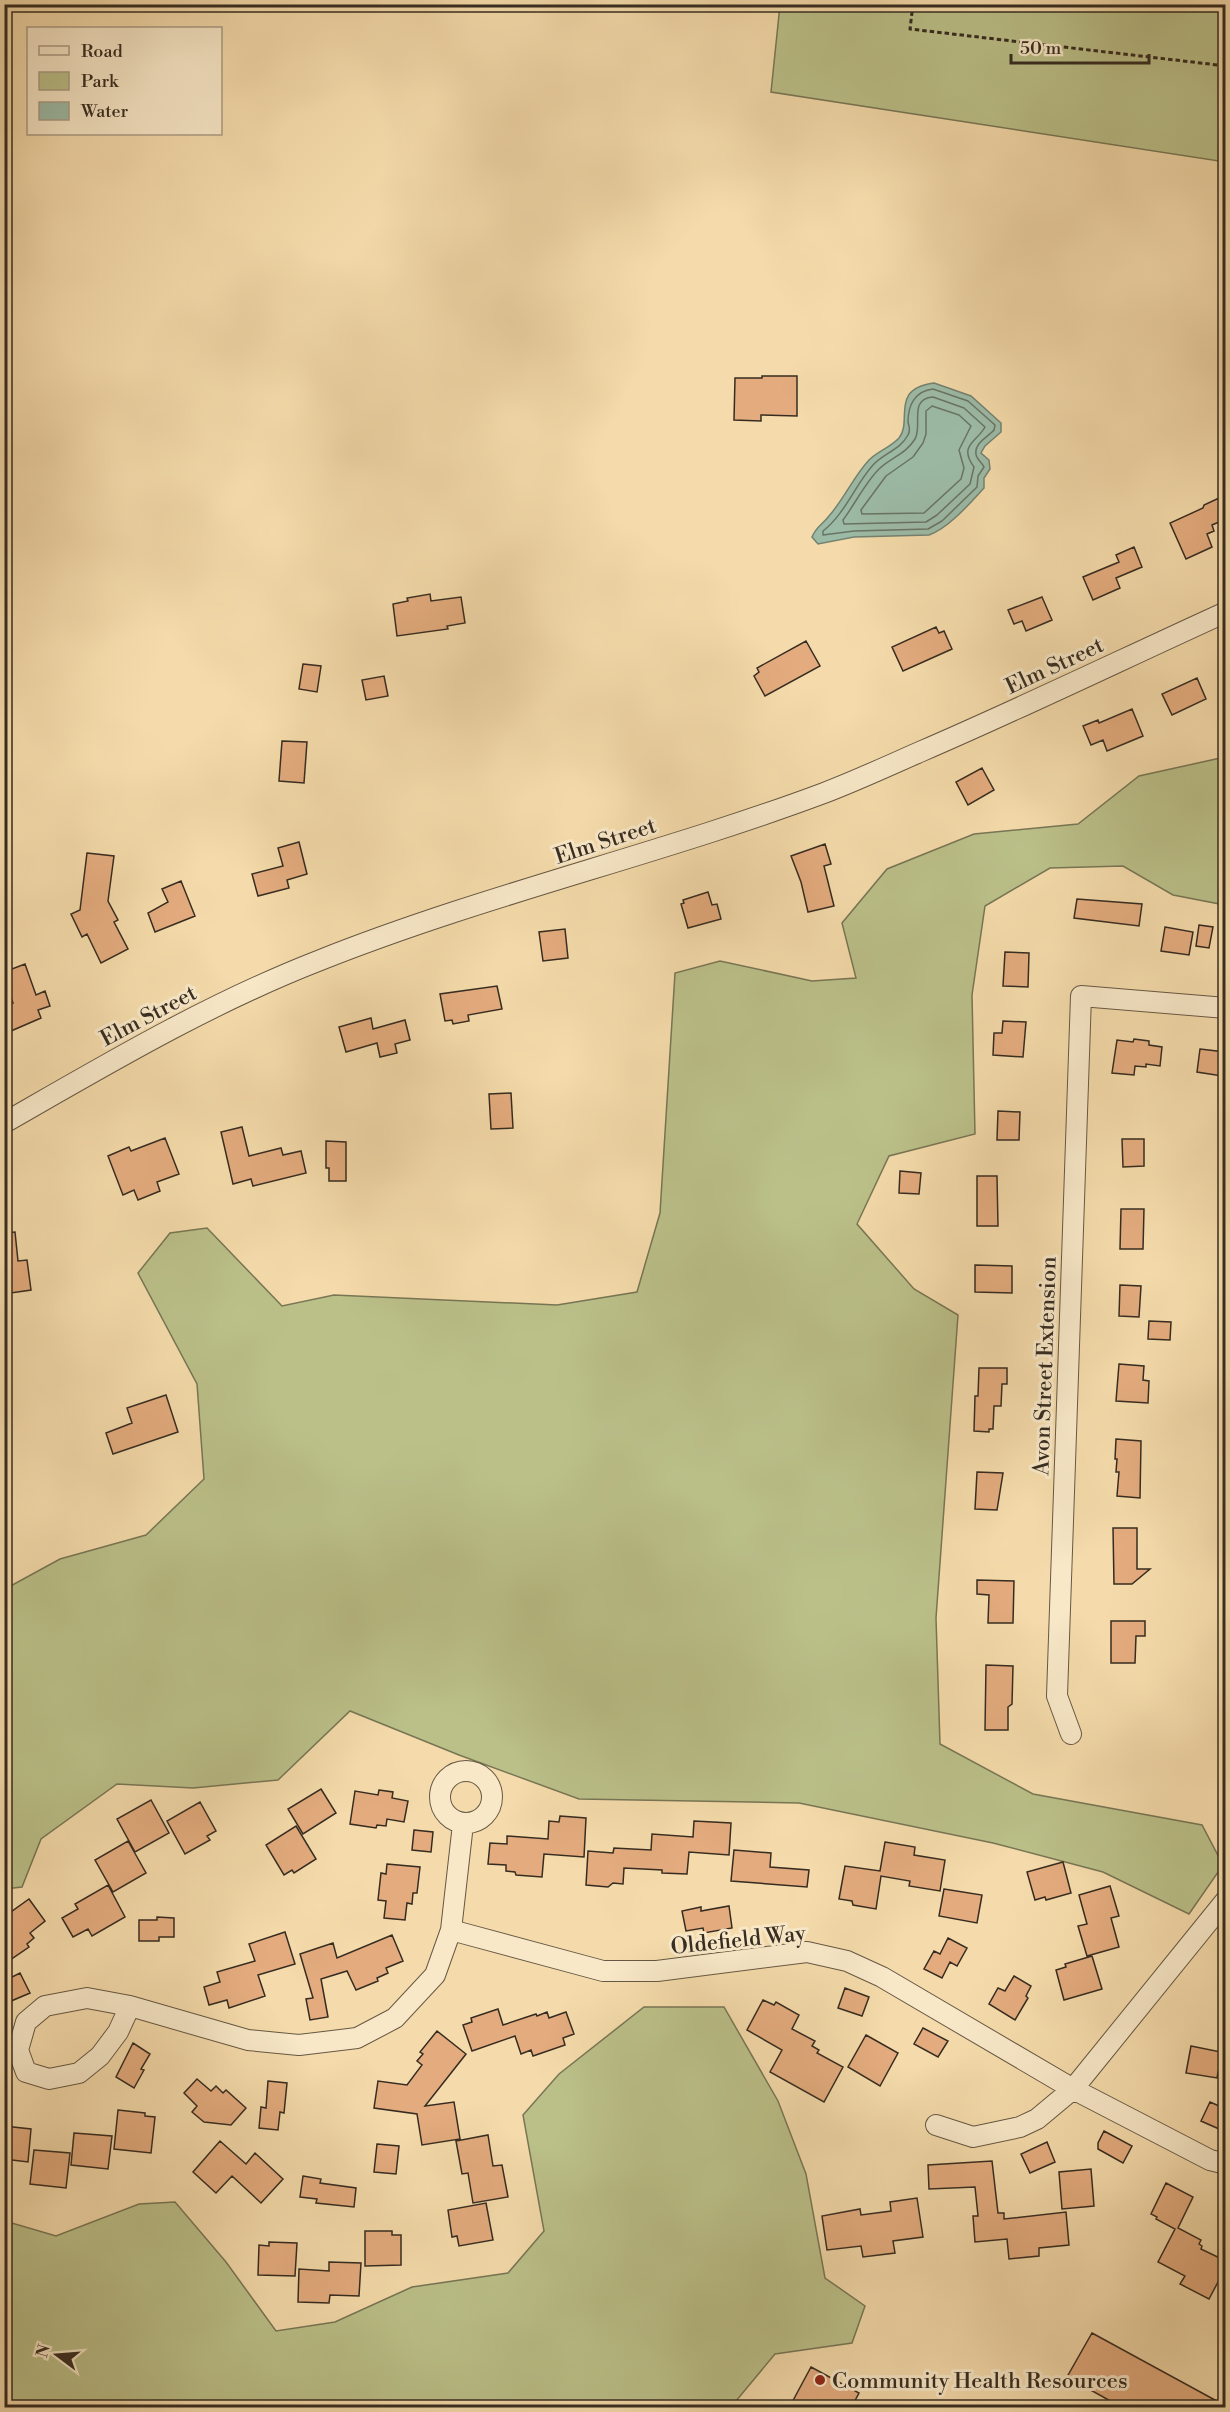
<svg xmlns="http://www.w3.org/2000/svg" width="1230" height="2412" font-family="'Libre Bodoni',serif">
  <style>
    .green { fill: #bbc089; stroke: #787655; stroke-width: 1.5 }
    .water { fill: #9cbba7; stroke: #738271; stroke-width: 1.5 }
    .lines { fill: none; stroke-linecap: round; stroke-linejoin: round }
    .shore { stroke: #697464; stroke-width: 1.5 }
    .building { fill: #e4ac7e; stroke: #362c21; stroke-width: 1.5 }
    .minor-casing { stroke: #665844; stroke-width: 22 }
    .path { stroke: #362c21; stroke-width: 3; stroke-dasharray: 4.5 3; stroke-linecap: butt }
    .minor { stroke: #f8e8c8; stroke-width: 20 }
    .poi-dot { fill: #8f2418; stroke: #f8e8c8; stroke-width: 2 }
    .labels { text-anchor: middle; stroke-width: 6; stroke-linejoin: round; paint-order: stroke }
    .street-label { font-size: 22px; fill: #362c21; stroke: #f8e8c8 }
    .poi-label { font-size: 22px; fill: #362c21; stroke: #f8e8c8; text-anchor: start }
  </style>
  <rect width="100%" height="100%" fill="#f5dbab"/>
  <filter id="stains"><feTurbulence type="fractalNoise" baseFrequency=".00333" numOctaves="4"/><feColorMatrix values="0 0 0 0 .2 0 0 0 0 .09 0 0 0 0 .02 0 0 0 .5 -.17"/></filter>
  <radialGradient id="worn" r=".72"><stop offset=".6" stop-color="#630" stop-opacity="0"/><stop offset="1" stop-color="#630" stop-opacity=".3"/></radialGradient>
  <path class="green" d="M 780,5 L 1225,5 L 1225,162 L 771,92 Z
    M 1225,757 L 1225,905 L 1173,895 L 1123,866 L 1050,868 L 985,906 L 972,995 L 975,1134 L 889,1156 L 857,1224 L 914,1289 L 958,1315 L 936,1618 L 940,1744 L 1033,1794 L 1202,1825 L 1223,1865 L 1189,1914 L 1103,1872 L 993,1843 L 799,1803 L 579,1799 L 459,1755 L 350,1711 L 278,1780 L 193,1788 L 117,1784 L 41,1839 L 22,1887 L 5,1889 L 5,1589 L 60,1559 L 146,1535 L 204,1479 L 197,1384 L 138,1273 L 170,1233 L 207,1228 L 282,1306 L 334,1295 L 557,1305 L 637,1292 L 660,1213 L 675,973 L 720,961 L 812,981 L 856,978 L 842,923 L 887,869 L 974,834 L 1078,824 L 1139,776 Z
    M 644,2007 L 724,2007 L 778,2101 L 806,2174 L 825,2278 L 865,2306 L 852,2343 L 775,2354 L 731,2407 L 5,2407 L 5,2221 L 56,2236 L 139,2204 L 175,2202 L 226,2262 L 276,2331 L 335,2322 L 412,2287 L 508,2273 L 544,2231 L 523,2115 L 559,2074 Z"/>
  <path class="water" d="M 934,383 L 971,396 L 1001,423 L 1001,432 L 985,446 L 981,453 L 989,460 L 990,469 L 984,478 L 984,488 C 970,503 949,528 929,535 L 854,537 L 818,544 L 812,537 C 816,527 823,524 829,516 C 844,499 854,476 869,460 C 878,451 891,447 899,438 C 913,421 889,389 934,383 Z"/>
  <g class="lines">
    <path class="shore" d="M 933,389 L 968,401 L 995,425 L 994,430 C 988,437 974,443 976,454 C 976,459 982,462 984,467 L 978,476 L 977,487 L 942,521 L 928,529 L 854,531 L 823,535 L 823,531 C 845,514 855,485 873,465 C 884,453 900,450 908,435 C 911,430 909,427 908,422 C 908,405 915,391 933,389 Z
      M 933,397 L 964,408 L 985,427 C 977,442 958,445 974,467 L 970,484 L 937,515 L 926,522 L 844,524 L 843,520 C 855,504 865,483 879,469 C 890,458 906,454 915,439 C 923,425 908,399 933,397 Z
      M 932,406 L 959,415 L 971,426 L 959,450 L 964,468 L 961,479 L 924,513 L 862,514 L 861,510 L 886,476 L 913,457 L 923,443 L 926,434 L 926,411 Z"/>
  </g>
  <path class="building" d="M 762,376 L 797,376 L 797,416 L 761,415 L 761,421 L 734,420 L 735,378 L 762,378 Z
    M 1219,498 L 1226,513 L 1226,519 L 1212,525 L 1214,531 L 1207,534 L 1212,547 L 1186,559 L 1170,523 L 1203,508 L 1204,505 Z
    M 1134,547 L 1142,567 L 1116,578 L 1120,588 L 1093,600 L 1083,577 L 1119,562 L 1116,555 Z
    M 430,594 L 431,601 L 461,597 L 465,623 L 447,626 L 448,629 L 397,636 L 393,604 L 408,601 L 407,598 Z
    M 1042,597 L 1052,620 L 1026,631 L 1022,621 L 1014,624 L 1008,610 Z
    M 936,627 L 939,633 L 944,631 L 952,649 L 903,671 L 892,647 Z
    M 806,641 L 820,666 L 765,696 L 754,676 L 759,672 L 757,668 Z
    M 303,664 L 321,666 L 317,692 L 299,689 Z
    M 384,676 L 388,696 L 366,700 L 362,680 Z
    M 1197,678 L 1206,699 L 1172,715 L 1162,694 Z
    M 1132,709 L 1143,736 L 1107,751 L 1103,740 L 1091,745 L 1083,726 L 1098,720 L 1099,723 Z
    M 282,741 L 307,742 L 304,783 L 279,781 Z
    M 982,768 L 994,790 L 968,805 L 956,782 Z
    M 299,842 L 307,874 L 287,880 L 289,888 L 258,896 L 252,874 L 283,866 L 278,848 Z
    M 825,844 L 831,864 L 824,866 L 834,906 L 808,912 L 801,882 L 791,856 Z
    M 87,853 L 114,856 L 108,901 L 118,920 L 114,922 L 128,949 L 101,963 L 87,934 L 82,937 L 71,914 L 80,910 Z
    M 181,881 L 195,916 L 155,932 L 148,913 L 168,902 L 162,889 Z
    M 708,892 L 712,905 L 717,904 L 721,919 L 688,928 L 681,904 L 684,903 L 683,900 Z
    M 1077,899 L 1142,904 L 1139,926 L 1074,918 Z
    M 1199,925 L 1213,927 L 1209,948 L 1196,946 Z
    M 1165,927 L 1193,932 L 1189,955 L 1161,951 Z
    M 565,929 L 568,958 L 543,961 L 539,932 Z
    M 1005,952 L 1029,953 L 1028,987 L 1003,986 Z
    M 25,964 L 36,995 L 45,991 L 50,1006 L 38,1010 L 41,1018 L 4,1034 L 4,1006 L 13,1003 L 4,979 L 4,972 Z
    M 497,986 L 502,1009 L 468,1015 L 469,1021 L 453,1024 L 452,1020 L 445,1021 L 440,994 Z
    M 371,1018 L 373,1029 L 405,1020 L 410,1040 L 395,1044 L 397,1053 L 380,1057 L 377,1043 L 346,1052 L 339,1027 Z
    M 1003,1021 L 1026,1022 L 1023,1057 L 993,1055 L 994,1033 L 1002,1033 Z
    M 1134,1039 L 1149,1041 L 1149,1045 L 1162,1047 L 1160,1066 L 1146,1064 L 1146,1067 L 1135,1066 L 1134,1075 L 1112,1073 L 1117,1040 L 1133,1042 Z
    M 1200,1049 L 1225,1052 L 1222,1076 L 1197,1072 Z
    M 511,1093 L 513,1128 L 491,1129 L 489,1094 Z
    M 998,1111 L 1020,1112 L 1019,1140 L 997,1140 Z
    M 242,1127 L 249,1156 L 281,1148 L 283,1155 L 301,1151 L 306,1173 L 253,1186 L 251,1179 L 233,1184 L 221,1132 Z
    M 165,1138 L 179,1174 L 157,1182 L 160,1191 L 138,1200 L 134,1190 L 123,1195 L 108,1156 L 129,1147 L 131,1151 Z
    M 1122,1139 L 1144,1139 L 1144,1166 L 1123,1167 Z
    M 326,1141 L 346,1142 L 346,1181 L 329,1181 L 329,1168 L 326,1168 Z
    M 900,1171 L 921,1173 L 919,1194 L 899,1193 Z
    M 977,1176 L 997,1176 L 998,1226 L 977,1226 Z
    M 1121,1209 L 1144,1209 L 1143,1249 L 1120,1249 Z
    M 15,1232 L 18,1261 L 27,1260 L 31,1290 L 4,1294 L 4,1233 Z
    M 975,1265 L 1012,1266 L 1012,1293 L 975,1292 Z
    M 1120,1285 L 1141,1286 L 1139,1317 L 1119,1316 Z
    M 1149,1321 L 1171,1322 L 1170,1340 L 1148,1339 Z
    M 1119,1364 L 1144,1366 L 1143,1380 L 1149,1381 L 1148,1403 L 1116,1401 Z
    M 979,1368 L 1007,1368 L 1007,1384 L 1002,1384 L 1001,1406 L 994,1406 L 993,1429 L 989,1429 L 989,1432 L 974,1431 L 975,1396 L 978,1396 Z
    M 166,1395 L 178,1432 L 113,1454 L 106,1433 L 132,1423 L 127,1408 Z
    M 1116,1439 L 1141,1441 L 1140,1498 L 1117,1496 L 1119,1472 L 1116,1472 L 1117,1459 L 1115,1459 Z
    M 977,1472 L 1003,1473 L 997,1510 L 975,1509 Z
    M 1113,1528 L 1137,1528 L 1137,1569 L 1150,1569 L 1132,1584 L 1114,1584 Z
    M 977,1580 L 1014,1581 L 1013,1623 L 988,1623 L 989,1595 L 977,1594 Z
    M 1111,1621 L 1145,1621 L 1145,1636 L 1136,1636 L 1135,1663 L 1111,1663 Z
    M 986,1665 L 1013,1666 L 1012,1704 L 1008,1707 L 1008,1730 L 985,1730 Z
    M 321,1789 L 336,1813 L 303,1834 L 288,1809 Z
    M 379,1790 L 393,1792 L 392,1798 L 408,1801 L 404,1822 L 387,1819 L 386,1826 L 377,1825 L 376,1828 L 350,1824 L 355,1791 L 378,1795 Z
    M 151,1800 L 169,1833 L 135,1852 L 117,1819 Z
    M 200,1802 L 216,1831 L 207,1836 L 210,1840 L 185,1854 L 167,1821 Z
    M 560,1816 L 586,1818 L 584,1857 L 544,1854 L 542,1877 L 516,1875 L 515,1872 L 506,1871 L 506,1865 L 488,1864 L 490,1843 L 507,1844 L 507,1836 L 548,1839 L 549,1821 L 559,1822 Z
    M 694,1821 L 731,1823 L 729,1855 L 689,1852 L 687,1874 L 662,1873 L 662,1870 L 624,1868 L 623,1884 L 613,1883 L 608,1887 L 586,1885 L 588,1851 L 613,1853 L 614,1848 L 651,1850 L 652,1834 L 693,1837 Z
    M 296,1826 L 316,1859 L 294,1873 L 292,1870 L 284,1875 L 266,1845 Z
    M 414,1830 L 433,1832 L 431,1852 L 412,1850 Z
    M 128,1841 L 146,1873 L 113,1892 L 95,1860 Z
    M 885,1842 L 915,1847 L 914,1855 L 945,1860 L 940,1891 L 909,1886 L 910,1881 L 881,1876 L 876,1909 L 853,1905 L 852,1901 L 839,1899 L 845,1866 L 880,1871 Z
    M 734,1850 L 771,1853 L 770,1867 L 809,1870 L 807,1887 L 731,1881 Z
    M 1063,1862 L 1071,1893 L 1046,1900 L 1045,1897 L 1035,1900 L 1027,1872 Z
    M 387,1864 L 420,1867 L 417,1893 L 413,1893 L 412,1904 L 407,1903 L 405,1920 L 384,1918 L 386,1901 L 378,1900 L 381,1873 L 386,1874 Z
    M 108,1885 L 125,1917 L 92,1936 L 88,1929 L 73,1937 L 62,1918 L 78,1909 L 75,1904 Z
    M 1110,1886 L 1119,1916 L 1111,1918 L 1119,1947 L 1087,1956 L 1078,1926 L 1087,1924 L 1079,1895 Z
    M 944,1889 L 982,1895 L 977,1923 L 939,1916 Z
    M 29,1899 L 45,1921 L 30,1933 L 34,1938 L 27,1944 L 29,1947 L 4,1964 L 4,1917 Z
    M 729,1906 L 732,1928 L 704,1933 L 703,1928 L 686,1931 L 682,1911 L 701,1907 L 701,1911 Z
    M 157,1917 L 174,1918 L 174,1937 L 159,1937 L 159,1941 L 139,1941 L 139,1920 L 157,1920 Z
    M 285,1932 L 295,1964 L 258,1975 L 265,1996 L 229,2008 L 227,2000 L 209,2005 L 204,1987 L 220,1982 L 217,1972 L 255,1961 L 249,1944 Z
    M 392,1935 L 403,1961 L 386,1968 L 388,1973 L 377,1978 L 378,1981 L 356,1990 L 347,1971 L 321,1979 L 328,2017 L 310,2020 L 306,1999 L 313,1998 L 300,1954 L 333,1943 L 337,1958 Z
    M 948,1938 L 967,1948 L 957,1966 L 950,1962 L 942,1978 L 924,1969 L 934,1951 L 940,1954 Z
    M 1092,1956 L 1102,1989 L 1064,2000 L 1056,1970 L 1066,1967 L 1065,1964 Z
    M 20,1973 L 30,1993 L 4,2004 L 4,1981 Z
    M 1014,1976 L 1031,1986 L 1026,1996 L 1028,1998 L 1015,2020 L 989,2004 L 998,1988 L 1005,1991 Z
    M 845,1988 L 869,1997 L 862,2016 L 838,2008 Z
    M 763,2000 L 774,2005 L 776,2002 L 799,2015 L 792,2029 L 815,2041 L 812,2046 L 819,2050 L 817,2053 L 843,2067 L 824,2102 L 770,2072 L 782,2050 L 747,2030 Z
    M 498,2009 L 503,2025 L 536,2014 L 537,2016 L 547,2012 L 549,2018 L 566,2012 L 574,2034 L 563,2038 L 565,2045 L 533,2056 L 531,2050 L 521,2054 L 515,2036 L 472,2051 L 463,2025 L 472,2022 L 471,2018 Z
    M 923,2028 L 948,2041 L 938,2057 L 914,2044 Z
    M 437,2031 L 466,2054 L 425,2106 L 454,2102 L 460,2139 L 422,2145 L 417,2114 L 374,2108 L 378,2081 L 407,2085 L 422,2065 L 417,2061 L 423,2054 L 420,2052 Z
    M 866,2035 L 898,2053 L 880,2086 L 848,2067 Z
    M 133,2043 L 150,2054 L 141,2069 L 144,2070 L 134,2088 L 116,2077 Z
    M 1191,2046 L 1226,2053 L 1226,2073 L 1218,2072 L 1217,2078 L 1186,2073 Z
    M 197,2079 L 211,2091 L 216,2086 L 223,2093 L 226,2090 L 246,2108 L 231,2125 L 204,2122 L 192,2112 L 197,2106 L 184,2093 Z
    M 268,2081 L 287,2083 L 284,2113 L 280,2112 L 278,2130 L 259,2128 L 261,2107 L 266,2108 Z
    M 1210,2102 L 1226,2109 L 1226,2132 L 1201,2121 Z
    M 118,2110 L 145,2113 L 145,2116 L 155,2117 L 151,2153 L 114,2149 Z
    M 4,2126 L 31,2129 L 28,2162 L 4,2159 Z
    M 1104,2131 L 1132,2146 L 1123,2163 L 1098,2149 L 1098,2143 Z
    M 74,2133 L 112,2136 L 108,2169 L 71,2165 Z
    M 488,2135 L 493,2166 L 502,2165 L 508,2197 L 473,2203 L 468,2173 L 462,2174 L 456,2141 Z
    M 220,2141 L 246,2164 L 255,2153 L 283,2179 L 261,2203 L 232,2176 L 216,2193 L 193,2172 Z
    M 1047,2142 L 1055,2162 L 1030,2173 L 1021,2154 Z
    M 377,2144 L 399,2146 L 396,2174 L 374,2172 Z
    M 34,2150 L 70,2153 L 66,2188 L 30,2184 Z
    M 992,2161 L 998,2213 L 1004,2213 L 1004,2219 L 1066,2212 L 1069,2245 L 1039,2248 L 1039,2256 L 1009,2259 L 1007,2239 L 975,2242 L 973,2216 L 978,2216 L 975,2187 L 929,2189 L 928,2165 Z
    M 1091,2169 L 1094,2206 L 1062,2209 L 1059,2172 Z
    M 303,2176 L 321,2179 L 320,2183 L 356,2188 L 354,2207 L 316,2203 L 317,2199 L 300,2197 Z
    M 1166,2183 L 1193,2197 L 1178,2228 L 1201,2240 L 1199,2244 L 1202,2246 L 1201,2249 L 1226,2261 L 1226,2286 L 1218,2282 L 1209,2299 L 1180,2284 L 1185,2276 L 1158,2262 L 1175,2229 L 1156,2219 L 1157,2217 L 1151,2214 Z
    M 917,2198 L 923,2237 L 893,2241 L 895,2253 L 863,2257 L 861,2246 L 827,2250 L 822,2216 L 860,2209 L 861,2215 L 891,2211 L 890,2202 Z
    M 486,2203 L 493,2240 L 459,2246 L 457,2236 L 452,2237 L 448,2210 Z
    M 365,2231 L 392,2231 L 392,2235 L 401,2235 L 401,2265 L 365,2266 Z
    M 269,2242 L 297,2243 L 295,2276 L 258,2275 L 259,2245 L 269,2246 Z
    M 329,2262 L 361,2263 L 359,2296 L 330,2295 L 329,2303 L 298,2302 L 299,2269 L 329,2271 Z
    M 1092,2333 L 1226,2406 L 1226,2408 L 1123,2408 L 1067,2377 Z
    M 811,2367 L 859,2393 L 851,2408 L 789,2408 Z"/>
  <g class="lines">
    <defs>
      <path id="minor" d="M 4,1123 C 107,1064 208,1004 318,961 C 483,895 658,855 824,793 C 858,780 890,765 922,751 C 1024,707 1125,658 1226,612
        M 1071,1734 L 1057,1696 L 1081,996 L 1226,1008
        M440 1797a26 26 0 1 1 52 0a26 26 0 1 1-52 0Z
        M 451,1930 L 463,1824
        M 130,2006 L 118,2032 L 100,2056 L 79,2073 L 49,2079 L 26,2072 L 18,2050 L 26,2022 L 45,2006 L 87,1998 L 130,2006 L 248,2040 L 299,2045 L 357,2038 L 395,2018 L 435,1975 L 451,1930 L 603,1971 L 657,1971 L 807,1952 L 847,1961 L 882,1977 L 1073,2089 L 1210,2160 L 1226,2164
        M 936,2125 L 973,2137 L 1020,2127 L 1037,2119 L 1073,2089 L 1226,1900"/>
    </defs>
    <use href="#minor" class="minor-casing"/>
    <path class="path" d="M 913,4 L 910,29 L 1226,66"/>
    <use href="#minor" class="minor"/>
  </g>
  <circle class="poi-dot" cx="820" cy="2380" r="6"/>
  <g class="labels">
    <g class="street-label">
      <text transform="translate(1054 665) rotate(-25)" y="8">Elm Street</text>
      <text transform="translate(605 840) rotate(-18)" y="8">Elm Street</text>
      <text transform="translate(148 1015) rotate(-28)" y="8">Elm Street</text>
      <text transform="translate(1044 1366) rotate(-88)" y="8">Avon Street Extension</text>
      <text transform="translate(738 1939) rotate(-6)" y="8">Oldefield Way</text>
    </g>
    <g class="poi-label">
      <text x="832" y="2388">Community Health Resources</text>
    </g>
  </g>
  <rect width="1230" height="2412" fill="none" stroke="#f5dbab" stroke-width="24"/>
  <rect x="6" y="6" width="1218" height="2400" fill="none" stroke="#362c21" stroke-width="3"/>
  <rect x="12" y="12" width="1206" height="2388" fill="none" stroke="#362c21" stroke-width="1.5"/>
  <rect x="27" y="27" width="195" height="108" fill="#f8e8c8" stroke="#aa9d85" stroke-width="1.5"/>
  <rect x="39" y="46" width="30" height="9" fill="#f8e8c8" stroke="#aa9d85" stroke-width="1.5"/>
  <text x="81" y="57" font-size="18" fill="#362c21">Road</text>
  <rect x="39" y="72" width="30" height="18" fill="#bbc089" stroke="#aa9d85" stroke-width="1.5"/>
  <text x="81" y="87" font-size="18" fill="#362c21">Park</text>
  <rect x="39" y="102" width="30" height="18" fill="#9cbba7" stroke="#aa9d85" stroke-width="1.5"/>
  <text x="81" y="117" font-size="18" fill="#362c21">Water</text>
  <g transform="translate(57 2355) rotate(286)" stroke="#f8e8c8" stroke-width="4.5" paint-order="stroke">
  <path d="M0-4.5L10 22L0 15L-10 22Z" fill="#362c21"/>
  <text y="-9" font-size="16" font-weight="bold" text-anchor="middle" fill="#362c21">N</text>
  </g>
  <path d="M1011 54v9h138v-9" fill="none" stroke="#362c21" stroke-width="3"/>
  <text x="1020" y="54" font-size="18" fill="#362c21" stroke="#f8e8c8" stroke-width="4.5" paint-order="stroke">50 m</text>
  <rect width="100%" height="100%" filter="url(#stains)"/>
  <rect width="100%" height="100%" fill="url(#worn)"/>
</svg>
